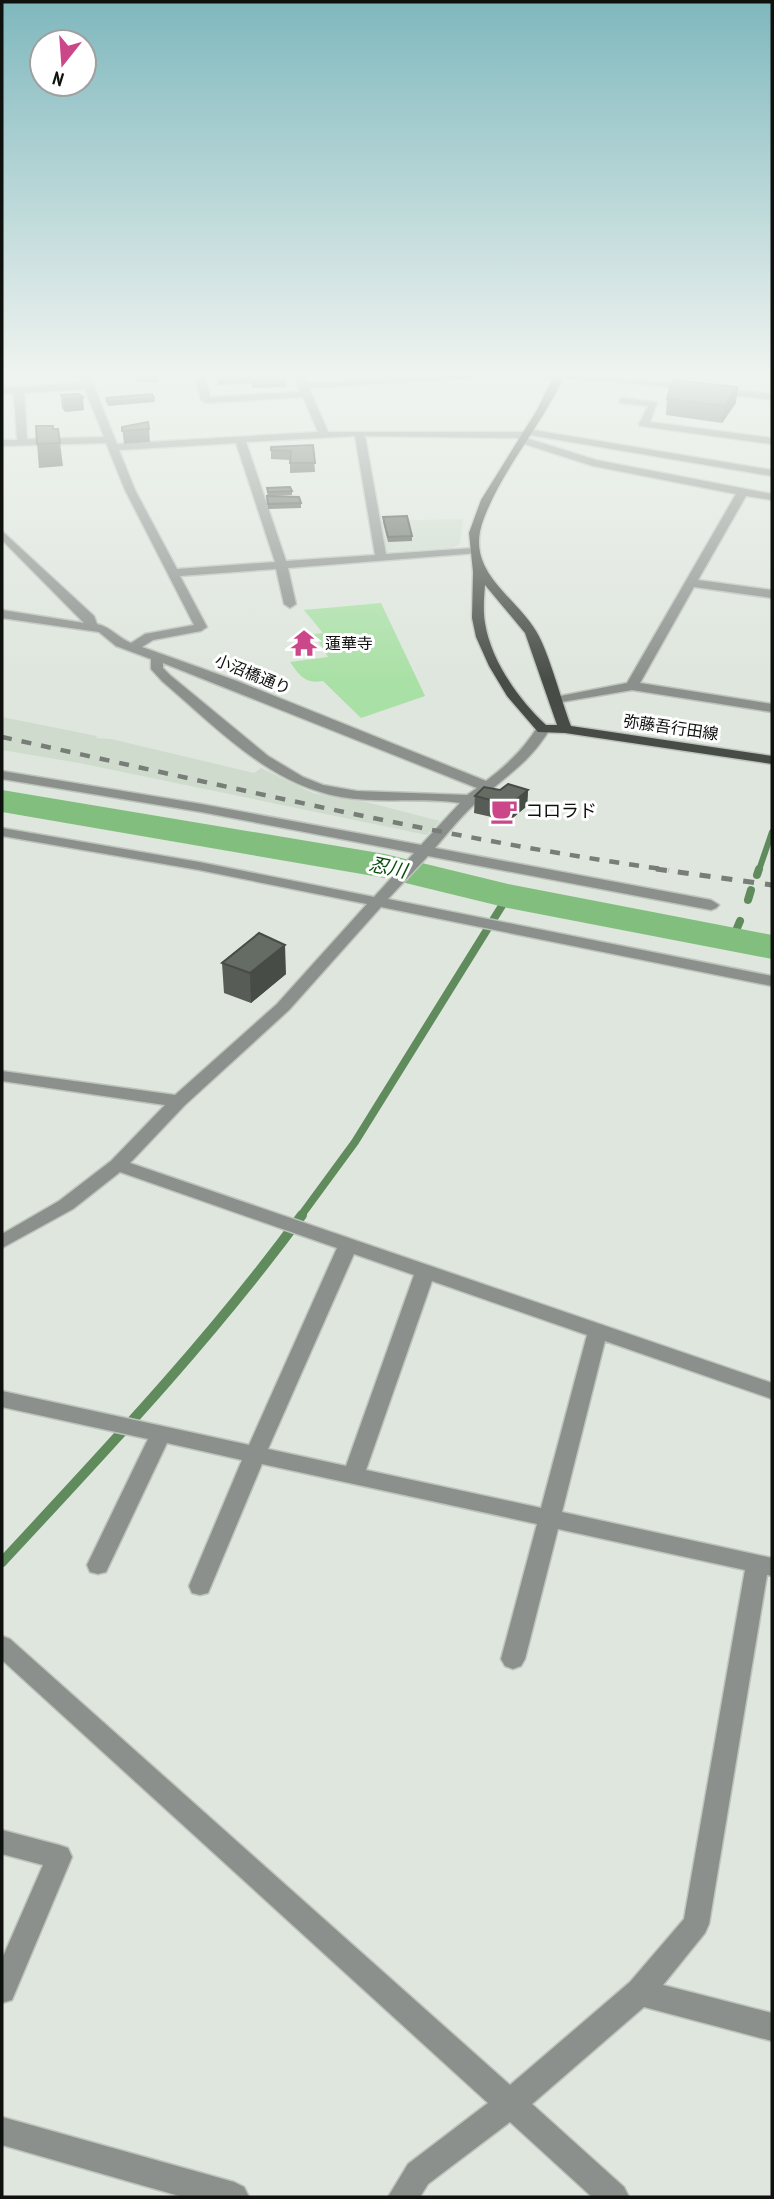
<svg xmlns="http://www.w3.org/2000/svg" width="774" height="2199" font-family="'PT Sans Narrow','Noto Sans JP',sans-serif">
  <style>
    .built { fill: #cfdccd }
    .green { fill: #a9e0a5 }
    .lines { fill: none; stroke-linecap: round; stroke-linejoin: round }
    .stream-far2 { stroke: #608b5d; stroke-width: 6 }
    .stream-far1 { stroke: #608b5d; stroke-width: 8 }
    .stream { stroke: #608b5d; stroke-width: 10 }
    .river { fill: #82bf7e; fill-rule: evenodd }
    .minor-casing { stroke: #bdc4bc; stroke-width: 3 }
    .major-casing { stroke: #bdc4bc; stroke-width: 3 }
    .minor { fill: #8c908c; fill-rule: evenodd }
    .major { fill: #474d46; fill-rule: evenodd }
    .rail-far1 { stroke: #787d78; stroke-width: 4.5; stroke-dasharray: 10 10; stroke-linecap: butt }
    .rail { stroke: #787d78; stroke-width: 5; stroke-dasharray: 11 11; stroke-linecap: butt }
    .wall { fill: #575d56 }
    .shaded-wall { fill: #474c46 }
    .building { fill: #656c64; stroke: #474c46; stroke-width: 2 }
    .labels { text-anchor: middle; stroke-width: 6; stroke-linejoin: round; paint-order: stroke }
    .far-poi-label { font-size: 16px; fill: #0f110f; stroke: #fff; text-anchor: start }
    .far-street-label { font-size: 16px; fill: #0f110f; stroke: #fff }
    .poi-label { font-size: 18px; fill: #0f110f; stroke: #fff; text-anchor: start }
    .water-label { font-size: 19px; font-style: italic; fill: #0b4c0c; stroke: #fff }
  </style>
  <rect width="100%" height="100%" fill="#dee6dd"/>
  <path class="built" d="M 463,519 L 460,544 L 452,548 L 386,552 L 380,521 Z
    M 2,717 L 97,736 L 96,738 L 111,739 L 254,773 L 261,768 L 313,793 L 366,802 L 440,821 L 427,835 L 79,763 L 2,750 Z"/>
  <path class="green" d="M 381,603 L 425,696 L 361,718 L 323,681 C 305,684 300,676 290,662 L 328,657 L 314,634 L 323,633 L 304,610 Z"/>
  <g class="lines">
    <path class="stream-far2" d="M 759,870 L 772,832"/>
    <path class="stream-far1" d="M 757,875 L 759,869
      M 748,900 L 751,890
      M 732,940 L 740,921
      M 300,1217 L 355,1142 L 508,896"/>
    <path class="stream" d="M 2,1562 C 106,1450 211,1339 302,1215"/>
    <path class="river" d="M 2,790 L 385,854 L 508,884 L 772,935 L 772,959 L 508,908 L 385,878 L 2,812 Z"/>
    <defs>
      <path id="minor" d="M 79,374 L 89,374 L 117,444 L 318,432 L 303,397 L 206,403 L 201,400 L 194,374 L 204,374 L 210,397 L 301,392 L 293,374 L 303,374 L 307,383 L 460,374 L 582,374 L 772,394 L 772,400 C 705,392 638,382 570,379 C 483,375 396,383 309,388 L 328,432 L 522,432 L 527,429 L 772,470 L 772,476 L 530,435 L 526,438 L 596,460 L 772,494 L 772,500 L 746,496 L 698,580 L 772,590 L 772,598 L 694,587 L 640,683 L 772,704 L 772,712 L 632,690 L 550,704 L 550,698 L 627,683 L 736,494 L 593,466 L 518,442 L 518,438 L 365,436 L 386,554 L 474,548 L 480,551 L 478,553 L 288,568 L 296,604 L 290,608 L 284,604 L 276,569 L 180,576 L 207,627 L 201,631 L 153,640 L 142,647 L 237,681 L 486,781 C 507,765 524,749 538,726 L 548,726 L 550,729 C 528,765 505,776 476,803 C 461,816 448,833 435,848 L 711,900 L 719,905 L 716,908 L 711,910 L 428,856 L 388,899 L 772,976 L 772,986 L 381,907 L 289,1010 L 185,1105 L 130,1163 L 772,1383 L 772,1399 L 605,1341 L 562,1512 L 772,1558 L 772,1576 L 767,1575 L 709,1924 L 705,1933 L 663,1985 L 772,2013 L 772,2041 L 644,2007 L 532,2104 L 624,2187 L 629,2197 L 592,2197 L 510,2122 L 428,2184 L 420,2197 L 388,2197 L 408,2164 L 488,2103 L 2,1660 L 2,1636 L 10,1639 L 510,2085 L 630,1982 L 684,1919 L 745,1570 L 558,1529 L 525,1659 L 521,1666 L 513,1669 L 505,1666 L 501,1659 L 537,1524 L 262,1464 L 211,1586 L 208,1593 L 200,1595 L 192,1593 L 189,1586 L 242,1460 L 167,1443 L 106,1572 L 98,1574 L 90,1572 L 87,1565 L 148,1439 L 2,1407 L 2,1391 L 249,1445 L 337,1248 L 120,1172 L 73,1209 L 2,1248 L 2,1234 L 59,1201 L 111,1161 L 165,1105 L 2,1081 L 2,1071 L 175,1095 L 277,1004 L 367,904 L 199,870 L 2,836 L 2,828 L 199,862 L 374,897 L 414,853 L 201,812 L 2,779 L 2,771 L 201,804 L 421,845 L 460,803 C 420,797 380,804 341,797 C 268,784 216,727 162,681 L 151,669 L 151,659 L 116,646 L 99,632 L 2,618 L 2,610 L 84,623 L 2,540 L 2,531 L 94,616 L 97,624 C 111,627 118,638 131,643 L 145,634 L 194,625 L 125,490 L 106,443 L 2,446 L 2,440 L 17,440 L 14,393 L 2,394 L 2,388 L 83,383 ZM 85,389 L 104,437 L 27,439 L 24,393 ZM 355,436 L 375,555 L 286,561 L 246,442 ZM 236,443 L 275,562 L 177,569 L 135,490 L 119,450 ZM 163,663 L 477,788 L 467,795 L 357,791 L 323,785 L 303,777 L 268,756 L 171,676 L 163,668 ZM 354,1254 L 414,1275 L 346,1466 L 268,1449 ZM 432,1281 L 587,1335 L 541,1508 L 366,1470 Z
        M 623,398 L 657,402 L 650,422 L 772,438 L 772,444 L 640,426 L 639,424 L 648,406 L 620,403 L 620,399 Z
        M 2,1830 L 59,1845 L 68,1848 L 72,1857 L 12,2000 L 2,2003 L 2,1959 L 43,1865 L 2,1854 Z
        M 2,2117 L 234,2182 L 244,2187 L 249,2197 L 183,2197 L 2,2145 Z"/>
      <path id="major" d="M 555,374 L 565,374 C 543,424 504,466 484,518 C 463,571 514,594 536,631 C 549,652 561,700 571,726 L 772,756 L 772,764 L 565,733 L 538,732 L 507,696 L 489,666 L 476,637 L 472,618 L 473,572 L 469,533 L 481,500 L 537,410 ZM 485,585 L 525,633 L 557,725 L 546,725 C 519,700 491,661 485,623 C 483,611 484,598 485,585 Z"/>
    </defs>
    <use href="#minor" class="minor-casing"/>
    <use href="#major" class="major-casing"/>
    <use href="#minor" class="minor"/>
    <use href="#major" class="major"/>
    <path class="rail-far1" d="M 2,737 C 223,785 444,839 669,870"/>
    <path class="rail" d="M 656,869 L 772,885"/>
  </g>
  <path class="wall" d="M 136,374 L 158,374 L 159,382 L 137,382 Z
    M 215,374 L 286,374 L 286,387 L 253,388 L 251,383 L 219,385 Z
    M 61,395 L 84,410 L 65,412 L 62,408 Z
    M 667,399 L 736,403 L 722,423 L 666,415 Z
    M 122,427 L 149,429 L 150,442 L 124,444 Z
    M 53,429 L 60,443 L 63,466 L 39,468 L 37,444 Z
    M 313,445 L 315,472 L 290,473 L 290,460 L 271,459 L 271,447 Z
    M 267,488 L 292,491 L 292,495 L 273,496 L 301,503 L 301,508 L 268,509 Z
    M 383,517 L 412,536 L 412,541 L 388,542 L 383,522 Z
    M 500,790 L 528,790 L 527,806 L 509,821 L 474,813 L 475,796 Z
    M 222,963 L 286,974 L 251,1003 L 224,993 Z"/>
  <path class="shaded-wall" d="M 2,374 L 17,374 L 17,377 L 2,378 Z
    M 738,387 L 736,403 L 722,423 L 724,406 Z
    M 83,397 L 84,410 L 65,412 L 64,399 Z
    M 154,398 L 155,402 L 108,406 L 107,402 Z
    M 528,790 L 527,806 L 509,821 L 510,805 Z
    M 285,945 L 286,974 L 251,1003 L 250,973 Z"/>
  <path class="building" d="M 673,380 L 738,387 L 724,406 L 667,399 Z
    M 79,394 L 83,397 L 64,399 L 61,395 Z
    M 152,394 L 154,398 L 107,402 L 106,398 Z
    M 148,422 L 149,429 L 122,431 L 122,427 Z
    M 36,426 L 53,426 L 53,429 L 58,429 L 60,443 L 37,444 Z
    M 313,445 L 315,463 L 290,463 L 291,451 L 271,450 L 271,447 Z
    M 290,487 L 292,491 L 268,492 L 267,488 Z
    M 267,496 L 299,497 L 301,503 L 268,504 Z
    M 407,516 L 412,536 L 388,537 L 383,517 Z
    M 508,784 L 528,790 L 510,805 L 475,796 L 484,787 L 500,790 Z
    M 259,933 L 285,945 L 250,973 L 222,963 Z"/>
  <linearGradient id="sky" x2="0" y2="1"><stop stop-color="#7fb8be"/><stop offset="0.55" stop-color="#f0f4f0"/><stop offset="1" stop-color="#f0f4f0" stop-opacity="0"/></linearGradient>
  <rect width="774" height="682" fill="url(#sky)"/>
  <defs>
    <symbol id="temple-bare" viewBox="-9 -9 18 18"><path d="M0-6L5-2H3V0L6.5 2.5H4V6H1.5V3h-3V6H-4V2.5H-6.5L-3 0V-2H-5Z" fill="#cc4789" stroke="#fff" stroke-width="2.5" paint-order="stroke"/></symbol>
    <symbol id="cafe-bare" viewBox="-9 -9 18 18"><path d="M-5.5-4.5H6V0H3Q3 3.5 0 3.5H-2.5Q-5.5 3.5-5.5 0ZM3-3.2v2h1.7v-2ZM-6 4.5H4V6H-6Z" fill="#cc4789" stroke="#fff" stroke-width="2.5" paint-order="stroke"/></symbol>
  </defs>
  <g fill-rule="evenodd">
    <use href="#temple-bare" x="285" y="624" width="38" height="38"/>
    <use href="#cafe-bare" x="485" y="792" width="38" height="38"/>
  </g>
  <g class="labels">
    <g class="far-poi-label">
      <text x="325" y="649">蓮華寺</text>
    </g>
    <g class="far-street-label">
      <text transform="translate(253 674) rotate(22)" y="6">小沼橋通り</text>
      <text transform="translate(671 727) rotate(8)" y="6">弥藤吾行田線</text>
    </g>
    <g class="poi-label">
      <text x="525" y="817">コロラド</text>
    </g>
    <g class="water-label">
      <text transform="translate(388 867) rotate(12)" y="7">忍川</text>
    </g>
  </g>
  <rect width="774" height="2199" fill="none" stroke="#0f110f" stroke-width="7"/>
  <g transform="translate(63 63) rotate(197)"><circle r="33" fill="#ffffff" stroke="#9fa09f" stroke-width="2"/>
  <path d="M0-5L12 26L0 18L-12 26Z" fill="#cc4789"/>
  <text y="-10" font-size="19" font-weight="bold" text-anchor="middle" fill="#0f110f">N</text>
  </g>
</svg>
